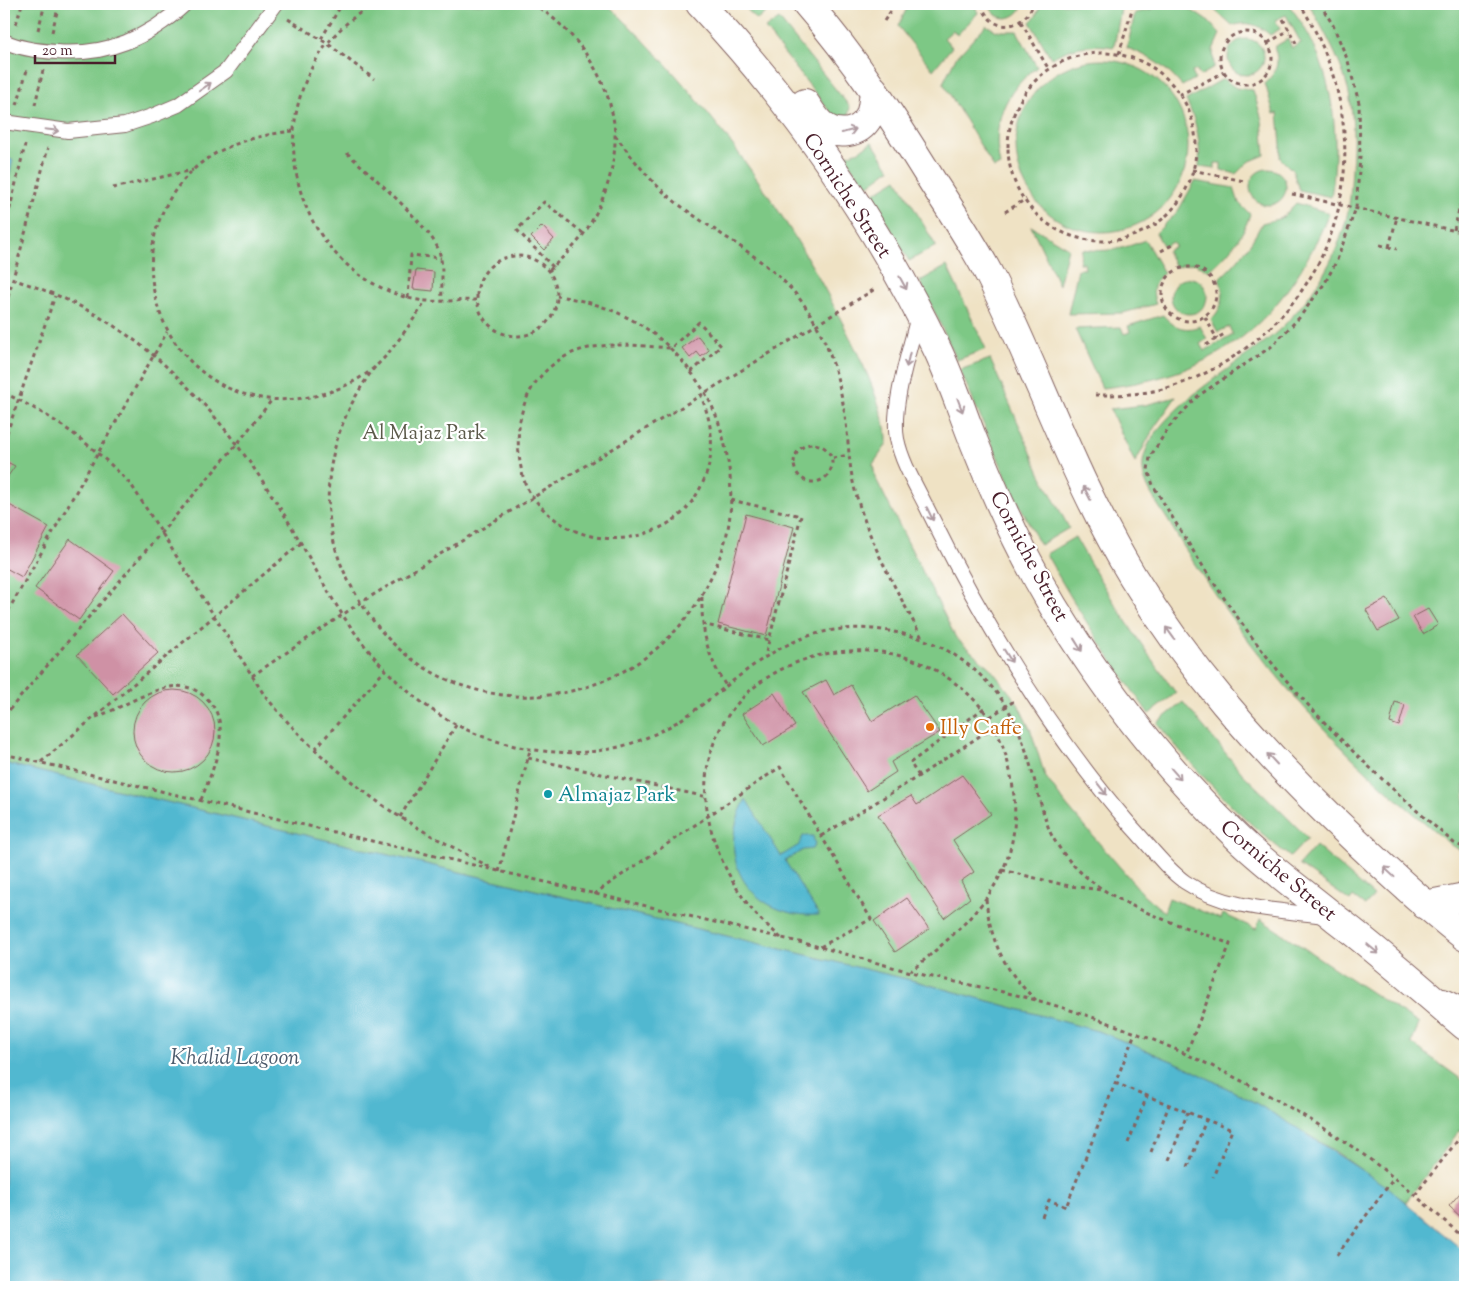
<svg xmlns="http://www.w3.org/2000/svg" width="1469" height="1291" font-family="'Sorts Mill Goudy',serif">
  <style>
    .green { fill: #7dc885; stroke: #647458 }
    .water { fill: #51b8d0; stroke: #4e6c7e }
    .building { fill: #cf91a5 }
    .lines { fill: none; stroke-linecap: round; stroke-linejoin: round }
    .lane-casing { stroke: #846361; stroke-width: 16 }
    .street-casing { stroke: #846361; stroke-width: 30 }
    .secondary-casing { stroke: #846361; stroke-width: 30 }
    .path { stroke: #846361; stroke-width: 3; stroke-dasharray: 4 4; stroke-linecap: butt }
    .lane { stroke: #fff; stroke-width: 14 }
    .street { stroke: #fff; stroke-width: 28 }
    .secondary { stroke: #fff; stroke-width: 28 }
    .oneway { stroke: #ae9aa0 }
    .food-dot { fill: #e8710a; stroke: #fff; stroke-width: 2 }
    .culture-dot { fill: #0f9aa8; stroke: #fff; stroke-width: 2 }
    .labels { text-anchor: middle; stroke-width: 4.5; stroke-linejoin: round; paint-order: stroke }
    .street-label { font-size: 21px; fill: #4a1f2b; stroke: #fff }
    .park-label { font-size: 21px; fill: #5c5a4a; stroke: #fff }
    .food-label { font-size: 21px; fill: #c56008; stroke: #fff; text-anchor: start }
    .culture-label { font-size: 21px; fill: #0d838f; stroke: #fff; text-anchor: start }
    .water-label { font-size: 22px; font-style: italic; fill: #4d5c6d; stroke: #fff }
  </style>
  <rect width="100%" height="100%" fill="#fff"/>
  <filter id="ink" filterUnits="userSpaceOnUse"><feTurbulence type="fractalNoise" baseFrequency=".02" numOctaves="2"/><feDisplacementMap in="SourceGraphic" scale="10" xChannelSelector="R" yChannelSelector="G"/><feConvolveMatrix kernelMatrix="1 2 1 2 8 2 1 2 1" color-interpolation-filters="sRGB"/></filter>
  <filter id="wash" filterUnits="userSpaceOnUse"><feTurbulence type="fractalNoise" baseFrequency=".0096" numOctaves="4" result="noise"/><feDisplacementMap in="SourceGraphic" scale="20" xChannelSelector="R" yChannelSelector="G"/><feGaussianBlur stdDeviation="1.12" result="paint"/><feColorMatrix in="noise" values="0 0 0 0 0 0 0 0 0 0 0 0 0 0 0 0 0 1.4 0 .05"/><feComposite in="paint" operator="in"/></filter>
  <g filter="url(#wash)">
    <rect width="100%" height="100%" fill="#efe2c4"/>
    <path class="green" d="M 4,4 L 607,4 C 703,95 779,199 839,316 C 859,355 878,392 887,436 L 887,444 L 873,464 L 875,477 L 956,638 L 990,668 L 1017,702 L 1031,731 L 1045,776 L 1067,806 L 1144,895 L 1164,912 L 1169,898 L 1221,919 L 1223,914 L 1256,929 L 1260,919 L 1419,1024 L 1411,1043 L 1465,1082 L 1465,1123 L 1406,1202 L 1336,1152 L 1254,1102 L 1184,1066 L 1101,1032 L 919,982 L 4,763 Z
      M 742,4 L 764,4 L 769,10 L 757,20 Z
      M 909,4 L 974,4 L 978,13 L 957,35 L 953,30 L 944,38 L 952,47 L 933,70 L 898,26 Z
      M 989,4 L 1024,4 C 1017,21 995,24 989,4 Z
      M 1041,4 L 1115,4 L 1121,9 L 1114,47 C 1090,43 1072,47 1051,58 L 1030,22 L 1036,16 Z
      M 1160,4 L 1182,4 L 1209,22 L 1220,34 L 1213,50 L 1214,68 L 1200,76 L 1197,70 L 1192,72 L 1195,79 L 1182,86 C 1167,68 1150,56 1127,48 L 1135,13 L 1153,9 Z
      M 1208,4 L 1288,4 C 1332,58 1342,130 1331,197 L 1299,190 L 1293,171 L 1280,158 L 1281,145 L 1278,113 L 1274,114 L 1265,83 C 1277,72 1280,62 1274,47 L 1288,39 L 1292,48 L 1301,43 L 1286,15 L 1275,20 L 1280,29 L 1270,35 C 1258,24 1247,21 1232,26 Z
      M 1309,4 L 1465,4 L 1465,852 L 1452,846 C 1428,825 1403,805 1380,784 C 1299,710 1227,621 1172,527 C 1163,511 1145,490 1143,471 C 1137,417 1248,361 1281,328 C 1314,296 1342,251 1349,205 C 1351,193 1351,181 1352,169 C 1354,141 1354,112 1347,85 C 1339,57 1323,29 1309,4 Z
      M 779,19 L 850,107 L 848,117 L 835,118 L 765,29 Z
      M 986,25 L 997,31 L 1017,31 L 1037,67 C 1004,92 991,124 1000,165 L 994,168 L 943,83 L 955,59 Z
      M1228 57a18 18 0 1 1 36 0a18 18 0 1 1-36 0Z
      M1016 146a86 86 0 1 1 172 0a86 86 0 1 1-172 0Z
      M 1223,79 L 1236,88 L 1253,90 L 1262,120 L 1265,155 L 1248,162 L 1236,174 L 1221,170 L 1221,163 L 1215,163 L 1215,169 L 1199,167 C 1201,142 1197,123 1186,100 Z
      M 872,142 L 890,169 L 866,187 L 844,156 L 859,151 Z
      M1250 187a18 18 0 1 1 36 0a18 18 0 1 1-36 0Z
      M 897,179 L 936,246 L 909,261 L 871,195 Z
      M 1195,181 L 1234,188 L 1239,203 L 1250,214 C 1243,238 1227,255 1209,271 L 1194,263 L 1175,267 L 1167,251 L 1175,246 L 1172,242 L 1164,247 L 1156,233 L 1178,211 Z
      M 1296,203 L 1329,213 C 1285,321 1219,376 1102,388 L 1075,329 L 1121,327 L 1124,334 L 1130,332 L 1128,326 L 1163,315 C 1173,327 1184,332 1200,326 L 1207,339 L 1200,344 L 1204,351 L 1233,335 L 1229,327 L 1218,332 L 1211,320 C 1223,307 1226,295 1219,279 C 1238,262 1251,245 1262,223 L 1282,218 Z
      M 1031,226 L 1068,248 L 1059,285 Z
      M 1145,240 L 1164,273 C 1153,282 1151,291 1156,304 L 1123,313 L 1068,314 L 1078,269 L 1085,269 L 1084,263 L 1079,263 L 1082,249 C 1105,253 1124,249 1145,240 Z
      M 947,266 L 986,349 L 957,360 L 920,281 Z
      M1171 296a18 18 0 1 1 36 0a18 18 0 1 1-36 0Z
      M 990,359 L 1040,473 L 1069,528 L 1040,545 L 1011,488 L 960,370 Z
      M 1176,397 L 1154,428 L 1135,463 L 1110,409 L 1145,405 Z
      M 1075,537 C 1106,592 1139,643 1176,693 L 1149,714 C 1112,662 1077,610 1046,554 Z
      M 1183,702 L 1242,773 L 1308,838 L 1290,857 C 1240,817 1197,773 1157,723 Z
      M 1316,846 L 1374,896 L 1365,906 L 1353,897 L 1350,901 L 1299,865 Z"/>
    <path class="water" d="M 4,158 L 13,160 L 4,200 Z
      M 4,763 L 919,982 L 1101,1032 L 1184,1066 L 1254,1102 L 1294,1126 L 1387,1187 L 1465,1252 L 1465,1287 L 4,1287 Z
      M 746,799 L 781,856 L 799,845 L 803,836 L 813,836 L 815,845 L 812,849 L 803,850 L 785,861 L 819,915 C 751,919 712,860 746,799 Z"/>
    <g id="blocks">
      <path class="building" d="M 542,226 L 554,239 L 544,250 L 531,237 Z
        M 416,270 L 434,272 L 433,291 L 413,289 Z
        M 698,336 L 709,350 L 701,357 L 697,352 L 690,358 L 682,348 Z
        M 7,462 L 15,466 L 4,482 L 4,468 Z
        M 4,502 L 49,527 L 22,577 L 4,567 Z
        M 746,514 L 794,527 L 766,636 L 718,624 Z
        M 70,539 L 114,571 L 79,620 L 35,588 Z
        M 1387,599 L 1399,620 L 1378,631 L 1366,610 Z
        M 1428,609 L 1438,625 L 1423,634 L 1413,617 Z
        M 122,614 L 158,653 L 113,694 L 77,655 Z
        M 826,680 L 834,695 L 851,685 L 872,721 L 914,695 L 940,732 L 891,762 L 896,772 L 867,791 L 803,692 Z
        M133 731a41 41 0 1 1 82 0a41 41 0 1 1-82 0Z
        M 774,693 L 795,726 L 763,746 L 742,714 Z
        M 1395,702 L 1405,705 L 1399,726 L 1390,723 Z
        M 962,775 L 991,814 L 953,840 L 974,872 L 961,881 L 970,898 L 944,918 L 878,815 L 911,796 L 917,805 Z
        M 907,898 L 929,929 L 895,952 L 874,921 Z
        M 1465,1187 L 1465,1221 L 1449,1206 Z"/>
    </g>
  </g>
  <g filter="url(#ink)">
    <use href="#blocks" fill-opacity="0" stroke="#846361" stroke-width="1"/>
    <g class="lines">
      <defs>
        <path id="lane" d="M 4,41 C 20,49 38,51 56,52 C 107,56 148,38 185,4
          M 4,122 L 68,131 L 125,125 L 152,116 L 178,105 L 226,71 L 276,4
          M 918,316 C 910,349 891,406 897,439 C 902,464 918,489 929,512 C 984,624 1050,733 1132,827 C 1149,845 1165,868 1185,882 C 1225,909 1278,910 1325,916
          M 1444,996 L 1465,1006"/>
        <path id="street" d="M 1425,905 L 1465,897"/>
        <path id="secondary" d="M 700,4 C 797,107 877,223 938,351 C 952,381 962,412 974,442 C 996,498 1022,554 1053,606 C 1104,689 1164,767 1235,835 C 1266,866 1301,890 1335,918 C 1380,952 1422,990 1465,1026
          M 807,4 C 856,60 895,121 934,184 C 954,215 974,245 991,278 C 1040,377 1075,482 1133,577 C 1188,667 1256,744 1331,817 C 1375,859 1418,900 1465,937
          M 805,103 C 810,110 815,119 822,125 C 837,137 859,135 869,117 C 873,109 873,98 874,90"/>
      </defs>
      <use href="#lane" class="lane-casing"/>
      <use href="#street" class="street-casing"/>
      <use href="#secondary" class="secondary-casing"/>
      <path class="path" d="M 374,4 C 252,73 273,259 408,298 C 430,304 454,300 476,300
        M 533,4 C 577,30 613,83 615,135 C 616,169 602,208 583,235 C 573,249 560,259 549,271
        M 982,4 C 989,34 1024,31 1033,4
        M 1126,4 L 1133,6 L 1148,4
        M 1320,4 L 1333,25 L 1348,61 L 1359,103 L 1360,157 L 1356,208 L 1337,260 L 1325,283 L 1299,318 L 1272,346 L 1198,396 L 1169,427 L 1150,457 L 1148,470 L 1153,485 C 1195,556 1239,626 1293,688 C 1342,744 1397,794 1454,843 L 1465,848
        M 288,19 L 328,44 L 374,79
        M 1283,19 L 1296,43
        M 884,21 L 896,4
        M 1021,22 L 1048,68
        M 16,24 L 22,4
        M 38,30 L 45,4
        M1220 58a26 26 0 1 1 52 0a26 26 0 1 1-52 0Z
        M 52,32 L 59,4
        M 321,39 L 342,4
        M 1268,43 L 1289,30
        M1008 147a94 94 0 1 1 188 0a94 94 0 1 1-188 0Z
        M 1119,54 L 1133,6
        M 4,73 L 6,64
        M 1179,95 L 1224,72
        M 17,105 L 27,70
        M 35,105 L 43,70
        M 293,131 C 258,135 219,145 193,170 C 102,256 171,411 295,399 C 322,397 354,385 375,367 C 391,353 413,320 426,301
        M 615,135 C 636,163 656,189 685,209 C 729,242 778,264 809,312 C 830,345 841,384 846,423 C 849,447 849,470 856,494 C 870,545 898,592 922,638
        M 347,153 C 368,172 431,227 439,251 C 444,266 441,285 442,301
        M 1192,170 L 1244,181
        M 113,188 L 193,170
        M 1292,194 L 1465,233
        M 1005,212 L 1026,199
        M 1454,230 L 1462,198
        M 4,233 L 25,145
        M 1380,245 L 1397,249
        M 1389,247 L 1397,217
        M 1161,251 L 1172,245
        M477 296a40 40 0 1 1 80 0a40 40 0 1 1-80 0Z
        M 553,267 L 517,230 L 544,202 L 584,234
        M1162 294a27 27 0 1 1 54 0a27 27 0 1 1-54 0Z
        M 4,277 C 130,311 211,398 278,505 C 301,540 319,579 342,614 C 377,668 428,719 490,739 C 541,756 598,759 648,737 C 686,721 715,694 747,670 C 800,630 847,619 912,636 C 949,646 985,673 1006,706 C 1030,744 1034,790 1050,832 C 1085,901 1165,918 1230,944 L 1186,1054
        M 408,298 L 411,255 L 441,258
        M 4,312 L 48,148
        M 1205,317 L 1217,339
        M 1206,345 L 1226,333
        M 375,367 C 327,430 312,510 349,582 C 363,608 380,634 404,653 C 505,735 656,695 710,579 C 728,543 733,516 730,476 C 726,442 718,410 698,382 C 663,330 618,305 557,296
        M 691,372 L 721,346 L 699,322 L 671,348 C 639,346 601,340 570,354 C 527,375 513,418 520,462 C 522,474 525,488 533,497 C 557,530 597,545 636,536 C 657,531 678,521 690,504 C 716,470 717,432 700,394
        M 4,393 C 51,414 97,448 132,486 L 263,693 C 299,739 351,785 400,817 C 430,836 463,852 493,869
        M 1095,395 C 1113,395 1130,395 1148,392 C 1187,386 1226,365 1256,340 C 1360,253 1370,115 1300,4
        M 4,441 L 55,296
        M794 463a19 19 0 1 1 38 0a19 19 0 1 1-38 0Z
        M 833,458 L 849,455
        M 731,500 L 801,516 L 765,656
        M 702,597 C 701,631 708,658 726,686
        M 4,618 L 167,332
        M 702,624 L 769,640
        M 252,676 L 360,603 L 875,289
        M 4,716 L 238,443 L 271,401
        M 96,717 C 119,709 145,692 166,688 C 181,684 194,687 205,697 C 236,724 212,770 201,800
        M 990,717 L 1014,701
        M 315,749 L 385,670
        M 4,754 L 820,947 C 850,955 880,964 911,972 C 952,982 995,989 1036,1000 C 1149,1031 1257,1082 1354,1148 C 1393,1175 1429,1207 1465,1239
        M 528,758 L 707,797
        M 41,762 L 301,543
        M 919,776 L 910,763 L 984,708
        M 400,817 L 456,725
        M 821,836 L 919,776 L 995,726
        M 1002,870 L 1069,886 L 1102,890
        M 499,872 L 530,750
        M 594,894 L 780,767 L 871,919 L 820,947
        M 986,899 C 990,941 1005,972 1036,1000
        M 781,938 C 772,929 761,921 753,911 C 721,871 698,816 708,764 C 728,659 866,619 948,678 C 984,703 1000,728 1010,771 C 1031,868 980,914 911,971
        M 1115,1083 L 1232,1130 L 1213,1177
        M 1128,1143 L 1147,1096
        M 1151,1152 L 1169,1105
        M 1169,1160 L 1188,1112
        M 1188,1167 L 1206,1120
        M 1415,1195 L 1465,1131
        M 1042,1217 L 1049,1200 L 1066,1207 L 1135,1033
        M 1337,1255 L 1394,1178"/>
      <use href="#lane" class="lane"/>
      <use href="#street" class="street"/>
      <use href="#secondary" class="secondary"/>
    </g>
    <defs><path id="oneway-shaft" d="M-6 0H5M1.5-3L5.5 0L1.5 3" fill="none" stroke-width="1.6" stroke-linecap="round" stroke-linejoin="round" transform="scale(1.25)"/></defs>
    <g class="oneway">
      <use href="#oneway-shaft" transform="translate(205 87) rotate(-35)"/>
      <use href="#oneway-shaft" transform="translate(52 130) rotate(6)"/>
      <use href="#oneway-shaft" transform="translate(849 131) rotate(-15)"/>
      <use href="#oneway-shaft" transform="translate(903 283) rotate(61)"/>
      <use href="#oneway-shaft" transform="translate(908 360) rotate(103)"/>
      <use href="#oneway-shaft" transform="translate(960 405) rotate(69)"/>
      <use href="#oneway-shaft" transform="translate(1087 493) rotate(-117)"/>
      <use href="#oneway-shaft" transform="translate(930 514) rotate(64)"/>
      <use href="#oneway-shaft" transform="translate(1170 633) rotate(-126)"/>
      <use href="#oneway-shaft" transform="translate(1078 645) rotate(58)"/>
      <use href="#oneway-shaft" transform="translate(1008 656) rotate(58)"/>
      <use href="#oneway-shaft" transform="translate(1272 759) rotate(-133)"/>
      <use href="#oneway-shaft" transform="translate(1176 774) rotate(49)"/>
      <use href="#oneway-shaft" transform="translate(1102 789) rotate(52)"/>
      <use href="#oneway-shaft" transform="translate(1389 872) rotate(-137)"/>
      <use href="#oneway-shaft" transform="translate(1373 949) rotate(40)"/>
    </g>
  </g>
  <circle class="food-dot" cx="930" cy="727" r="5"/>
  <circle class="culture-dot" cx="548" cy="794" r="5"/>
  <g class="labels">
    <g class="street-label">
      <text transform="translate(848 195) rotate(57)" y="7">Corniche Street</text>
      <text transform="translate(1030 556) rotate(62)" y="7">Corniche Street</text>
      <text transform="translate(1279 870) rotate(40)" y="7">Corniche Street</text>
    </g>
    <g class="park-label">
      <text x="424" y="439">Al Majaz Park</text>
    </g>
    <g class="food-label">
      <text x="940" y="734">Illy Caffe</text>
    </g>
    <g class="culture-label">
      <text x="558" y="801">Almajaz Park</text>
    </g>
    <g class="water-label">
      <text x="235" y="1064">Khalid Lagoon</text>
    </g>
  </g>
  <rect width="1469" height="1291" fill="none" stroke="#fff" stroke-width="20"/>
  <path d="M35 55v8h80v-8" fill="none" stroke="#4a1f2b" stroke-width="2.5"/>
  <text x="42" y="55" font-size="15" fill="#4a1f2b" stroke="#ffffff" stroke-width="4" paint-order="stroke">20 m</text>
</svg>
